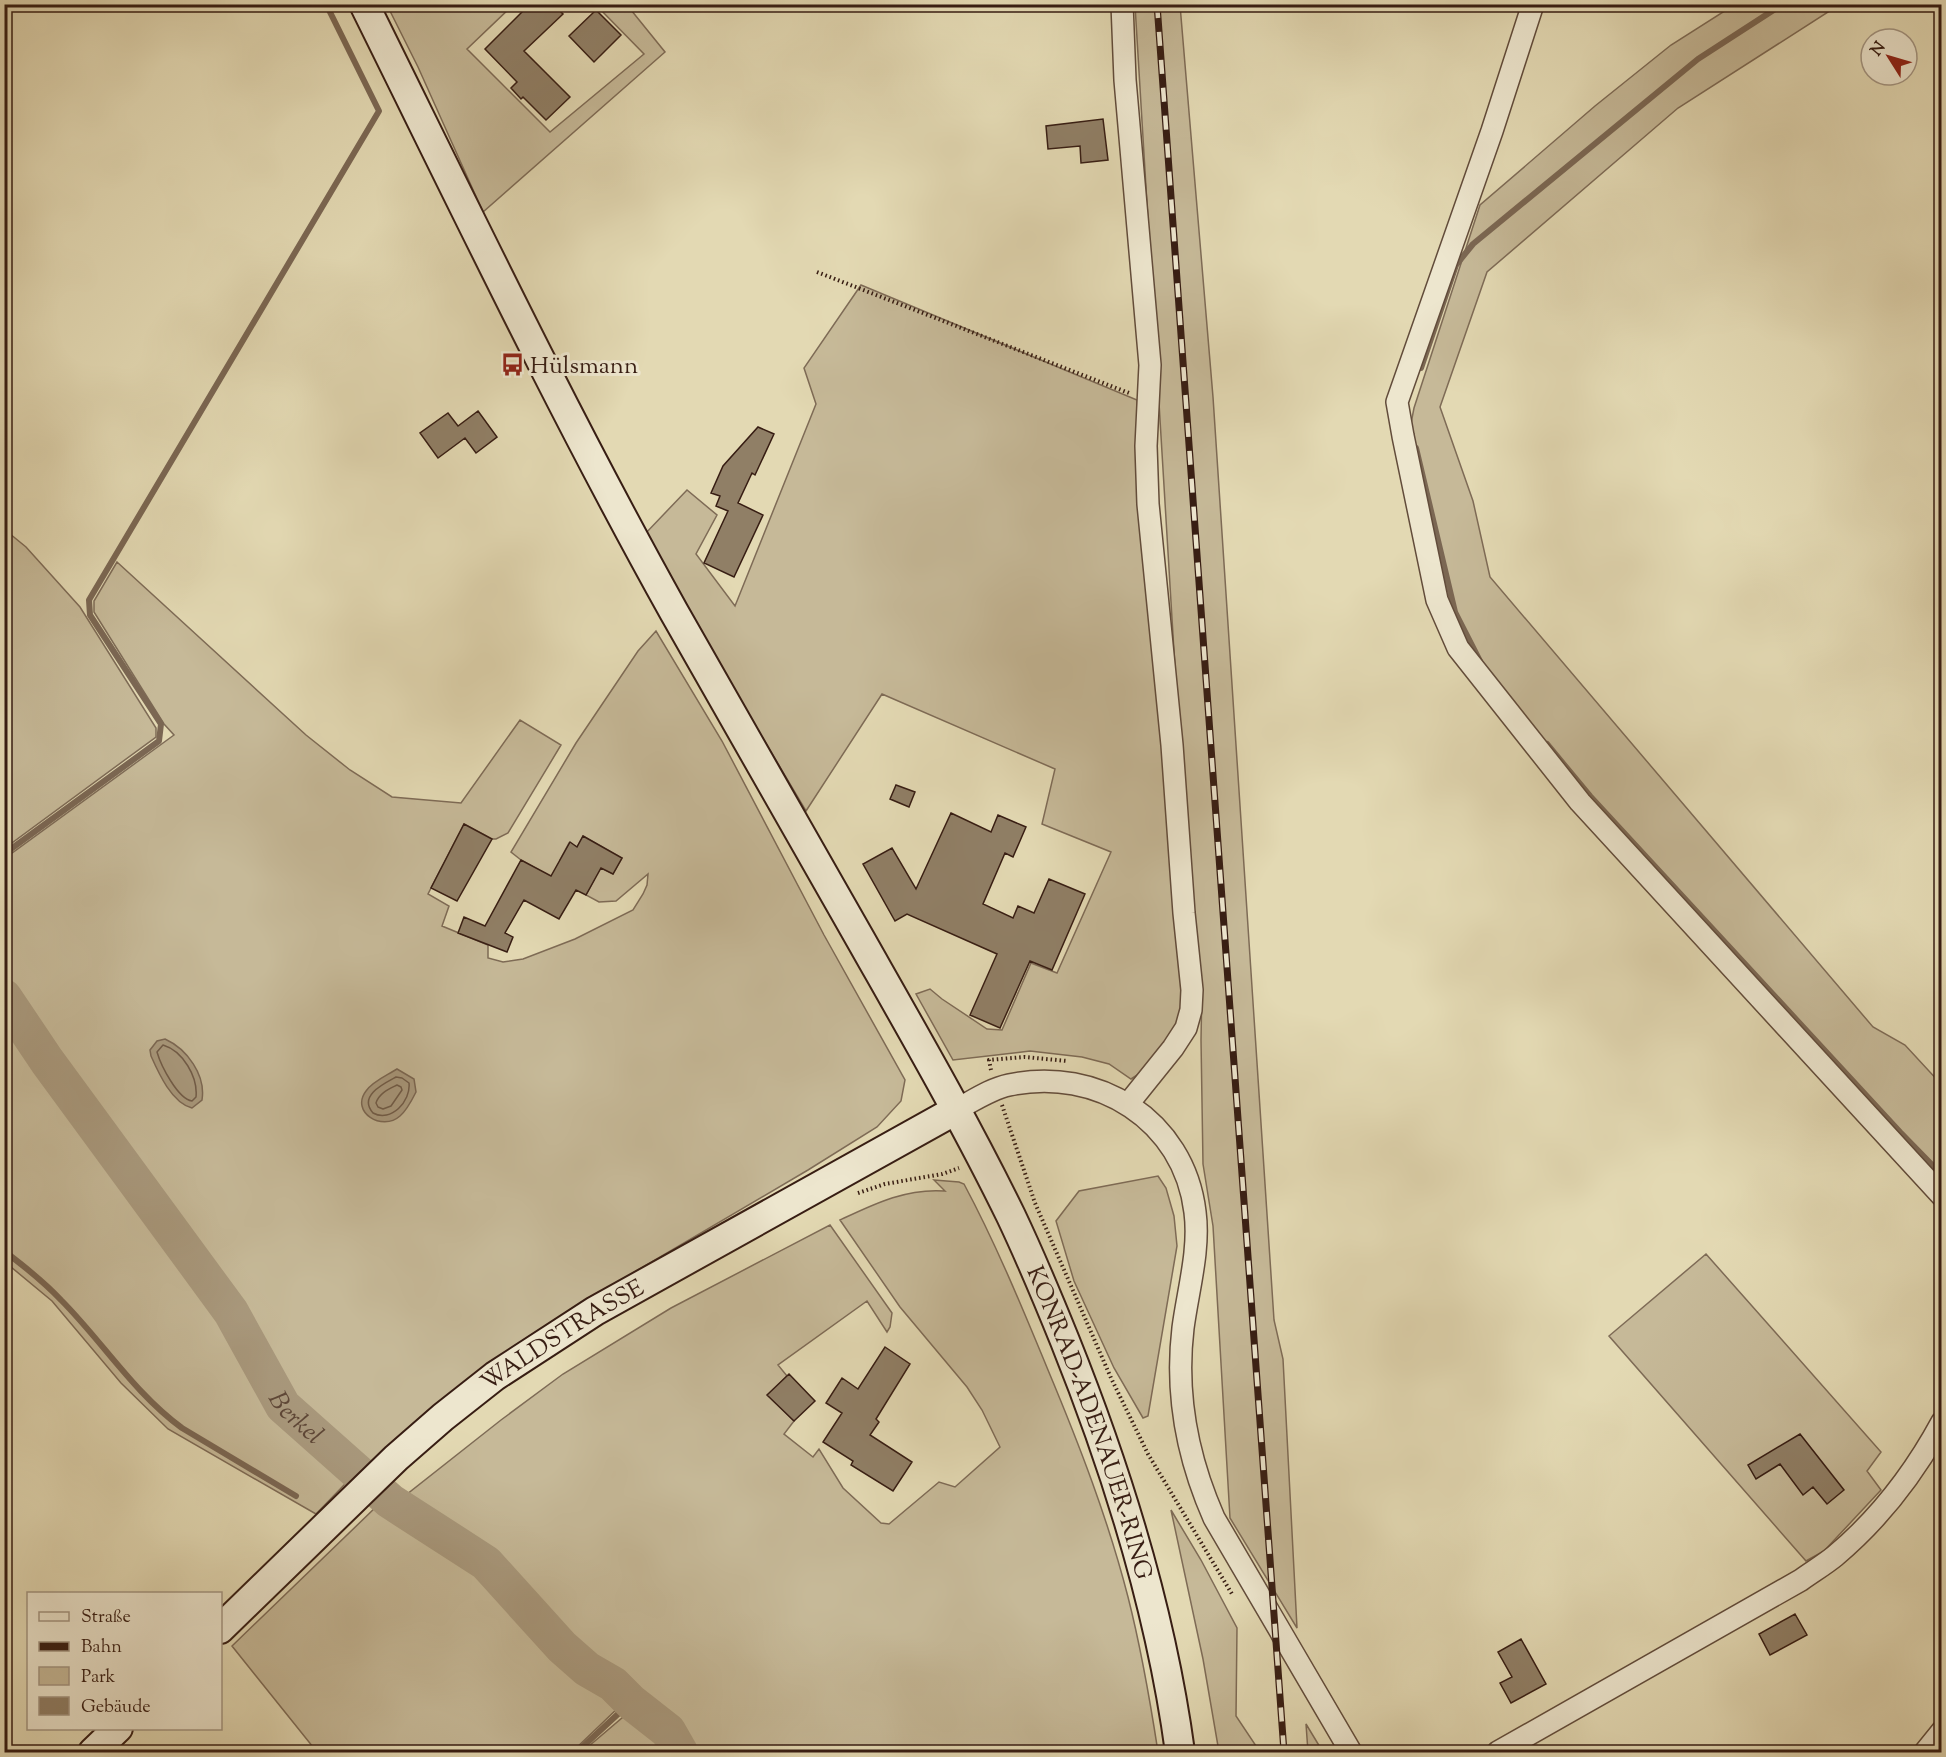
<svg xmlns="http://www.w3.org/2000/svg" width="1946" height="1757" font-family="'Sorts Mill Goudy',serif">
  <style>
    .green { fill: #c6b998; stroke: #7e6b56; stroke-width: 1.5 }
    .water { fill: #a9997d; stroke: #7b6753; stroke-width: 1.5 }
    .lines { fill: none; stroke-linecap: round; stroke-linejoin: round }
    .shore { stroke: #705b48; stroke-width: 1.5 }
    .stream { stroke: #7b6753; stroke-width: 6 }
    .river { stroke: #a9997d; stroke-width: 36 }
    .building { fill: #907f66; stroke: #371d13; stroke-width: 1.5 }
    .street-casing { stroke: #624c3b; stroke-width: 24 }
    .secondary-casing { stroke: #371d13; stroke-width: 32 }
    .path { stroke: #371d13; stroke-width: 4; stroke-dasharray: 1.5 3; stroke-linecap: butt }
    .street { stroke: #ede6ce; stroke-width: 21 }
    .secondary { stroke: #ede6ce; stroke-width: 28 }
    .rail-casing { stroke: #371d13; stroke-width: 7 }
    .rail { stroke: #ede6ce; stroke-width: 4.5; stroke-dasharray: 14; stroke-linecap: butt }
    .labels { text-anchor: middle; stroke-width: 6; stroke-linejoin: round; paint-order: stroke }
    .poi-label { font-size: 24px; fill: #371d13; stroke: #ede6ce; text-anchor: start }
    .street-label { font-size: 24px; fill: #371d13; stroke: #ede6ce }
    .water-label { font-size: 26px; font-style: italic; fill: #5f4838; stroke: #ede6ce }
  </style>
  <rect width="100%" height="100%" fill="#e3d9b3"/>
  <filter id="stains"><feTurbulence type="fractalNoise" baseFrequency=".00333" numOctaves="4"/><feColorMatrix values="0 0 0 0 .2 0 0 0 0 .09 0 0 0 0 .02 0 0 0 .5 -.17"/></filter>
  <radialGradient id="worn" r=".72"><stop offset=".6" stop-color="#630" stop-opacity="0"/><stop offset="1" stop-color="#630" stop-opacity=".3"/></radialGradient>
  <path class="green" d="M 387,5 L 513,5 L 467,49 L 550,132 L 644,54 L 596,5 L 627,5 L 665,52 L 483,212 L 418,67 Z
    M 1135,5 L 1180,5 L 1213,397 L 1274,1320 L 1283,1359 L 1297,1628 L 1230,1518 L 1213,1226 L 1203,1164 L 1201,1040 L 1202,983 L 1190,917 Z
    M 1734,5 L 1839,5 L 1678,108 L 1487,272 L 1440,407 L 1473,501 L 1490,577 L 1873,1027 L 1905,1045 L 1941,1084 L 1941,1188 L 1473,669 L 1443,609 L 1406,449 L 1414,408 L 1480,205 L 1595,106 L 1671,45 Z
    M 861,285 L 1137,400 L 1143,504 L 1186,989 L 1179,1023 L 1148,1068 L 1131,1079 L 1109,1064 L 1082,1057 L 1030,1051 L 953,1060 L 916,994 L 930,989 L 942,999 L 987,1029 L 1002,1030 L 1031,963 L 1057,973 L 1111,852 L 1042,824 L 1055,769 L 882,694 L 806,811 L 643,536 L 687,490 L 717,515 L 696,554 L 735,606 L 816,404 L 804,368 Z
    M 4,529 L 26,547 L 80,607 L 156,728 L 156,737 L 5,848 Z
    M 117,562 L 306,735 L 350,770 L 392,797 L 461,803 L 520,720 L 561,745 L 508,833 L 496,839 L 492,839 L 464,824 L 428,894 L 449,906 L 442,926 L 488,945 L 488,958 L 503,962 L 523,959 L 575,939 L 633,910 L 643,894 L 647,885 L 648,874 L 616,901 L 599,902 L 586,895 L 594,880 L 598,866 L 613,874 L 622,858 L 583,836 L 577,847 L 569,843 L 560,860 L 560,882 L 521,860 L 511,852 L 576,743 L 638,651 L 656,631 L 722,741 L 824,935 L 905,1080 L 901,1101 L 877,1127 L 808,1170 L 592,1297 L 523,1340 L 457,1391 L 365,1467 L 326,1438 L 285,1404 L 232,1309 L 50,1061 L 5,992 L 4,859 L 174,735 L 164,724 L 94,612 L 94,601 Z
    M 4,1003 L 43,1061 L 228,1312 L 281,1410 L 355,1477 L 344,1485 L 316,1514 L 168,1429 L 121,1383 L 52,1301 L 5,1262 Z
    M 1158,1176 L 1166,1188 L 1174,1216 L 1177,1246 L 1148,1416 L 1143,1418 L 1114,1368 L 1074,1281 L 1056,1221 L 1079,1191 Z
    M 934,1180 L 959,1182 L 964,1184 C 996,1244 1022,1307 1048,1370 C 1079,1444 1108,1519 1128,1597 C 1141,1648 1150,1700 1158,1752 L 696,1752 C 673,1705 606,1677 569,1642 C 542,1616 523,1584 497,1558 C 489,1550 477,1543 467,1537 C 447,1523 427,1509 406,1495 L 501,1420 L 563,1374 L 671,1308 L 830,1225 L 892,1313 L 890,1327 L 887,1332 L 867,1301 L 778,1365 L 787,1376 L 768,1395 L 794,1421 L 784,1434 L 813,1457 L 819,1449 L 843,1488 L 881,1523 L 889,1524 L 939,1482 L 955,1487 L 1000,1447 L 982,1410 L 967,1387 L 900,1307 L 840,1220 C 874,1204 906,1188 945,1191 Z
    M 1706,1254 L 1881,1452 L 1867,1471 L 1881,1490 L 1824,1551 L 1806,1561 L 1609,1336 Z
    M 377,1506 L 483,1574 L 522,1620 L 557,1658 L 586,1681 L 609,1693 L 621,1705 L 572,1752 L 317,1752 L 232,1646 Z
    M 1171,1510 L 1201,1560 L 1237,1628 L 1236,1716 L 1258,1749 L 1269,1748 L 1269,1752 L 1219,1752 L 1203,1659 Z
    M 626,1709 L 663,1742 L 671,1752 L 582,1752 L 623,1717 Z
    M 1306,1724 L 1323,1752 L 1308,1752 Z"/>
  <path class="water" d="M 165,1039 C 187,1049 206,1075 202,1100 L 192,1108 C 172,1103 159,1074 151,1056 L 150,1050 L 157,1041 Z
    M 397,1069 L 414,1079 L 416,1092 C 412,1100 406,1111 400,1116 C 382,1132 350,1112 366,1091 C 373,1081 386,1076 397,1069 Z"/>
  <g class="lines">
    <path class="shore" d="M 163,1045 C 183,1051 198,1077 196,1097 L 192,1101 C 178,1099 161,1066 157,1052 Z
      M 396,1077 L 402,1078 L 409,1083 C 411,1101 391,1123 373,1113 C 358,1096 383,1084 396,1077 Z
      M 397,1085 L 401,1087 L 402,1090 L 391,1106 L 383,1109 L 378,1107 L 376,1103 C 379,1093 389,1089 397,1085 Z"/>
    <path class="stream" d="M 1421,368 L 1456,265 L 1473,244 L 1698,59 L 1783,4
      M 1416,448 L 1455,612 L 1480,661
      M 1547,744 L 1590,796 L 1900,1132 L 1942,1175
      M 4,854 L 159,741 L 161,724 L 90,615 L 89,600 L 379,111 L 326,4
      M 4,1251 C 24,1266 44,1282 61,1300 C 102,1341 134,1393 182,1428 L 296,1496
      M 577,1752 L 631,1702"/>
    <path class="river" id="s1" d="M 4,997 L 47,1061 L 231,1312 L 283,1406 L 390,1501 L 486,1563 L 562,1647 L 587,1669 L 613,1684 L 631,1702 L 668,1731 L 680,1752"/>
  </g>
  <path class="building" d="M 530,4 L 553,4 L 563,14 L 524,51 L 570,97 L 546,120 L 523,97 L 521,99 L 511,88 L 517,82 L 485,49 Z
    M 596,10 L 621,35 L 594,62 L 569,36 Z
    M 1103,119 L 1108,160 L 1081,163 L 1080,146 L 1048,149 L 1046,126 Z
    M 478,411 L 497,437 L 476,453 L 465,438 L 438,458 L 420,433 L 448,413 L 458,426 Z
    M 758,427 L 774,434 L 755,475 L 752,473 L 738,503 L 763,515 L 734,577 L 704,563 L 728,511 L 716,506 L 720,496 L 711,493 L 723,466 Z
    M 896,785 L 915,792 L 909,807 L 890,799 Z
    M 951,813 L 991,832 L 998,815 L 1026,827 L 1013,857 L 1005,853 L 983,904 L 1013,918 L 1018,906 L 1034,913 L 1049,879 L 1085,894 L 1052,970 L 1030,961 L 1000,1028 L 970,1015 L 997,954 L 907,914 L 895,921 L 863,864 L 892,848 L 916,889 Z
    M 464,824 L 492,839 L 457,901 L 431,888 Z
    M 583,836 L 622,858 L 613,874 L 601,868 L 586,895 L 576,890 L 559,919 L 524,900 L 505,933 L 513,937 L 507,952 L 458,933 L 464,917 L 485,926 L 521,860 L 551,876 L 570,842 L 577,847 Z
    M 885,1347 L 910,1364 L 876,1419 L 879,1422 L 870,1435 L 912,1462 L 893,1491 L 851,1465 L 853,1461 L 823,1442 L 842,1413 L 826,1403 L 842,1378 L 858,1389 Z
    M 789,1374 L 815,1401 L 794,1421 L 767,1395 Z
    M 1800,1434 L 1844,1490 L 1827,1504 L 1813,1487 L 1803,1495 L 1780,1464 L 1756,1479 L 1748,1465 Z
    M 1795,1614 L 1807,1635 L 1770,1655 L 1759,1634 Z
    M 1521,1639 L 1546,1684 L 1511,1703 L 1500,1683 L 1512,1677 L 1498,1652 Z"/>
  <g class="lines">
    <defs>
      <path id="street" d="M 1122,4 L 1125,80 L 1150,365 L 1146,446 L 1148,504 L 1172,745 L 1184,913 L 1192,990 L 1191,1010 L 1186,1028 L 1173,1048 L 1128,1104
        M 1533,4 L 1492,131 L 1397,402 L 1403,436 L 1437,600 L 1458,648 L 1580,802 L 1942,1196
        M 956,1110 C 973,1101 990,1089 1009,1085 C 1097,1066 1184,1120 1195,1212 C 1200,1250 1188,1290 1183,1328 C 1175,1395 1187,1457 1214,1518 L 1351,1752
        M 1498,1752 L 1801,1580 C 1812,1572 1824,1565 1835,1556 C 1879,1519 1915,1472 1942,1422
        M 1925,1752 L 1942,1731"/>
      <g id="secondary">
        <path id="s2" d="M 364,4 C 465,208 563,413 674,612 C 736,722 799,832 862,942 C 913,1032 965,1122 1011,1216 C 1030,1256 1048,1299 1065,1341 C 1118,1473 1161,1611 1180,1752"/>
        <path id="s3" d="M 220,1629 L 396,1458 L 443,1417 L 495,1376 L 595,1311 L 956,1110"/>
        <path d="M 93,1752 L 118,1728"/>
      </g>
    </defs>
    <use href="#street" class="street-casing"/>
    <use href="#secondary" class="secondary-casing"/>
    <path class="path" d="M 817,272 L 1129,393
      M 991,1070 L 989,1060 L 1025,1057 L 1067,1061
      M 1002,1105 L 1035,1203 L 1111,1378 L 1148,1454 L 1232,1594
      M 858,1193 L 885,1184 L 942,1174 L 959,1168"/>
    <use href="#street" class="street"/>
    <use href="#secondary" class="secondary"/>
    <defs>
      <path id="rail" d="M 1157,4 L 1284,1752"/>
    </defs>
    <use href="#rail" class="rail-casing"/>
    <use href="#rail" class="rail"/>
  </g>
  <defs>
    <symbol id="bus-bare" viewBox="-9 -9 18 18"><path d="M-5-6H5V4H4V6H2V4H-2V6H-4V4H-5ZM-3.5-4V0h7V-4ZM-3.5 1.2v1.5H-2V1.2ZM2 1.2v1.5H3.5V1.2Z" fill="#8f2418" stroke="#ede6ce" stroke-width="2.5" paint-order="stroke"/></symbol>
  </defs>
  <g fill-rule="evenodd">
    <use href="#bus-bare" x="496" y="348" width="33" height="33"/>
  </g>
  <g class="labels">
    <g class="poi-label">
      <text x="530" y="373">Hülsmann</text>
    </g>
    <g class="street-label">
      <text dy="8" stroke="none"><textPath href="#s3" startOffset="453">WALDSTRASSE</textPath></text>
      <text dy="8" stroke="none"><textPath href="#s2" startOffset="1596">KONRAD-ADENAUER-RING</textPath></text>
    </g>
    <g class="water-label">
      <text dy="9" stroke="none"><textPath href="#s1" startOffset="513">Berkel</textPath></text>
    </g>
  </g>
  <rect width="1946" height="1757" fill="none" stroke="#e3d9b3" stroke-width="24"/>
  <rect x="6" y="6" width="1934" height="1745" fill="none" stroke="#371d13" stroke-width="3"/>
  <rect x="12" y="12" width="1922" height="1733" fill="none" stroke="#371d13" stroke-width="1.5"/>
  <rect x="27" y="1592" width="195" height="138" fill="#ede6ce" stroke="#a49683" stroke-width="1.5"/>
  <rect x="39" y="1612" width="30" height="9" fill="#ede6ce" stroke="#a49683" stroke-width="1.5"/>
  <text x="81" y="1622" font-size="18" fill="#371d13">Straße</text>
  <rect x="39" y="1642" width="30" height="9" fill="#371d13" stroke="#a49683" stroke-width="1.5"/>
  <text x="81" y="1652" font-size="18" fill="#371d13">Bahn</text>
  <rect x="39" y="1667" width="30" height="18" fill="#c6b998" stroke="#a49683" stroke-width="1.5"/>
  <text x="81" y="1682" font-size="18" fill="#371d13">Park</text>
  <rect x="39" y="1697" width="30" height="18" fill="#907f66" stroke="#a49683" stroke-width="1.5"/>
  <text x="81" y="1712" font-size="18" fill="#371d13">Gebäude</text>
  <g transform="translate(1889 57) rotate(307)"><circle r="28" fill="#ede6ce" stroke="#a49683" stroke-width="1.5"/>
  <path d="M0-4.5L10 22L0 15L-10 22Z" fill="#8f2418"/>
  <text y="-9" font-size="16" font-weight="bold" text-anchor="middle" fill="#371d13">N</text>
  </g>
  <rect width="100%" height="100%" filter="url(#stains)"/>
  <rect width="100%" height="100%" fill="url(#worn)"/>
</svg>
